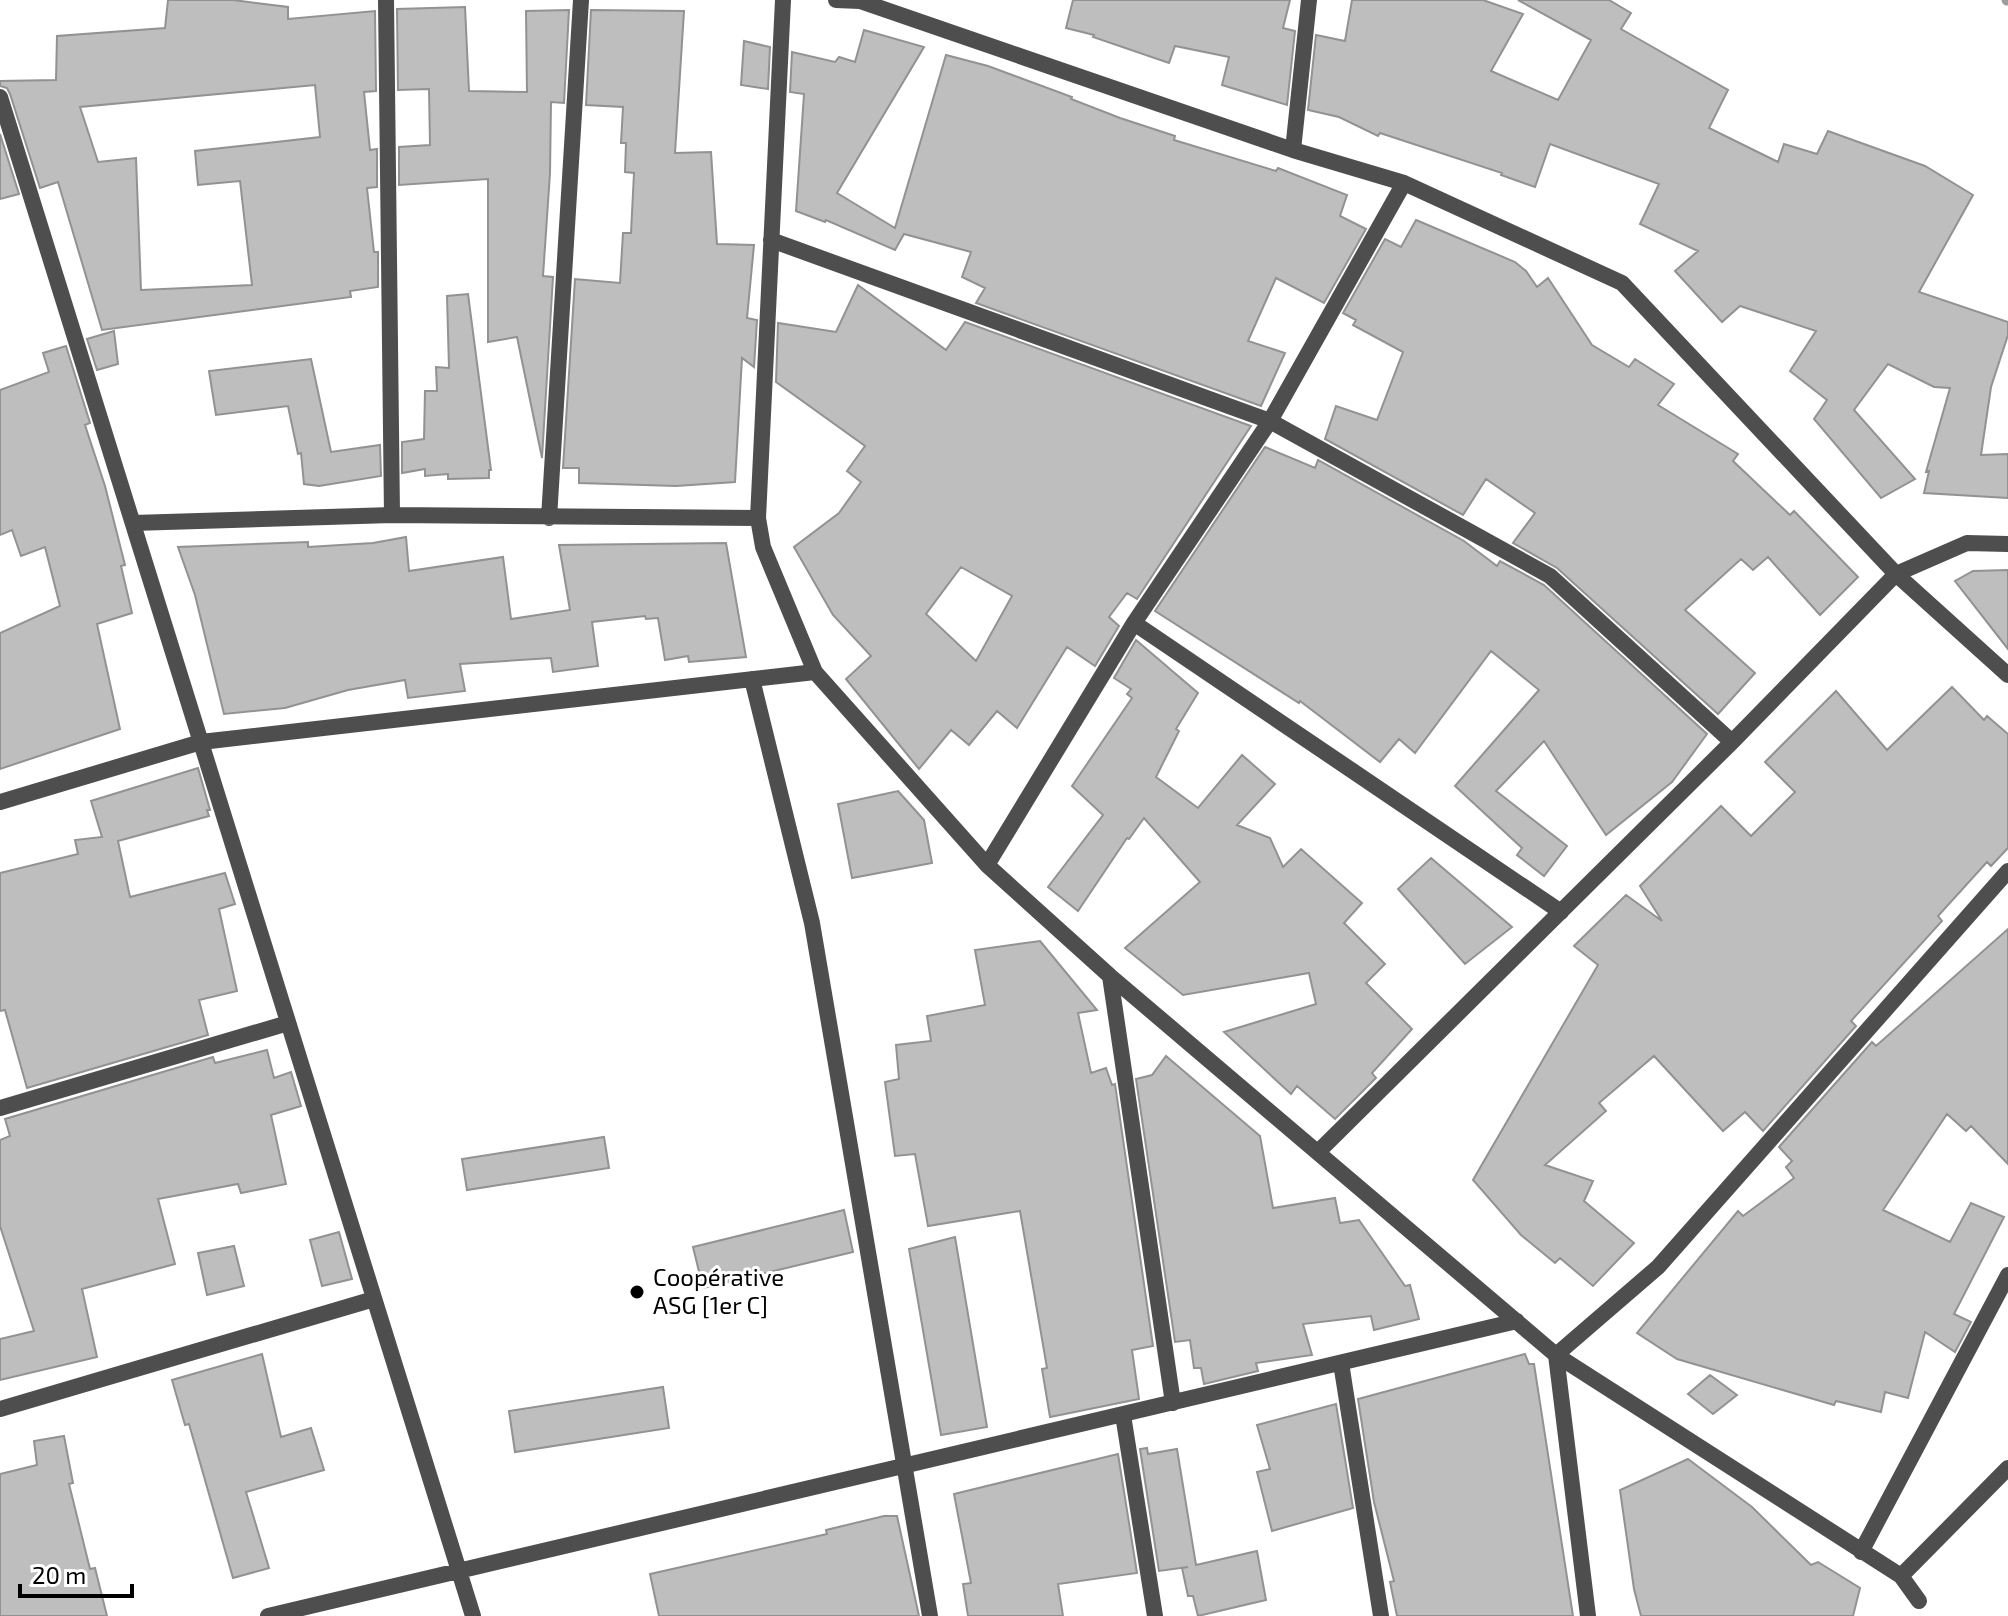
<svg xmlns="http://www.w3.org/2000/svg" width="2008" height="1616" font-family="'Exo 2',sans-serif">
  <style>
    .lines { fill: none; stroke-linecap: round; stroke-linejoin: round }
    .stream { stroke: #9c9c9c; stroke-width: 11 }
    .building { fill: #bebebe; stroke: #929292; stroke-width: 2; fill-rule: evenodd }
    .street { stroke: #4e4e4e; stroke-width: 16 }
    .poi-dot { fill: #000; stroke: #fff; stroke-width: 3 }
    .labels { text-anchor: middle; stroke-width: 6; stroke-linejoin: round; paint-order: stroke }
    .poi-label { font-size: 24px; fill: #000; stroke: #fff; text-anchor: start }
  </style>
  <rect width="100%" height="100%" fill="#fff"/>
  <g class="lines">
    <path class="stream" d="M 2007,0 L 2008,0"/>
  </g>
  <path class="building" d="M 168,0 L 233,0 L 288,7 L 288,19 L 375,11 L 376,91 L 364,92 L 370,150 L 377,149 L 377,187 L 367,188 L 374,252 L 378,252 L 378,287 L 350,291 L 351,297 L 102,330 L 58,182 L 40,188 L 10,94 L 7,88 L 0,86 L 0,81 L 56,80 L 57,36 L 165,28 ZM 315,85 L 320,137 L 195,151 L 198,185 L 240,181 L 252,285 L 141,290 L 136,158 L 98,162 L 80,107 Z
    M 1073,0 L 1290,0 L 1283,28 L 1295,31 L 1287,105 L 1222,85 L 1229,57 L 1175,46 L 1169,63 L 1093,37 L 1094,35 L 1066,28 Z
    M 1352,0 L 1483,0 L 1523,14 L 1491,71 L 1558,100 L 1591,40 L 1518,0 L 1609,0 L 1631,13 L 1621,29 L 1728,90 L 1709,128 L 1778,162 L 1784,144 L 1817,154 L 1828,131 L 1925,166 L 1973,195 L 1919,292 L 2008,322 L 2008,335 L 1991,387 L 1981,455 L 2008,454 L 2008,498 L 1924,493 L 1929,471 L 1926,472 L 1950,388 L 1934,387 L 1888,364 L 1854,410 L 1915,479 L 1881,498 L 1814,419 L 1827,400 L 1790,371 L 1816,331 L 1740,306 L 1722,322 L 1675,271 L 1698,251 L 1640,224 L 1659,184 L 1550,144 L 1535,187 L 1501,175 L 1502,173 L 1380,133 L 1378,136 L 1339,117 L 1308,110 L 1316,35 L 1345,41 Z
    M 465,7 L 469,91 L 527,92 L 526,11 L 569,10 L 564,103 L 551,102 L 550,173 L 543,276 L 553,277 L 542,458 L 517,337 L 488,342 L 488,179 L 399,185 L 399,147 L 430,145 L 429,89 L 398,90 L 397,9 Z
    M 591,10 L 684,11 L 675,153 L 711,152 L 717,244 L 754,245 L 747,318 L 757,320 L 754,367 L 742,358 L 735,482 L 676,486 L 579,483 L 579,468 L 563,468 L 575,279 L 620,283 L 623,233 L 631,233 L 634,173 L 625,172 L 626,143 L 621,143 L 623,107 L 586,105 Z
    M 864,30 L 924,47 L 837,193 L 895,228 L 946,55 L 988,66 L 1072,97 L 1071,99 L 1120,118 L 1175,136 L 1174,140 L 1276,171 L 1278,168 L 1347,195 L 1340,216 L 1366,229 L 1324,303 L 1276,278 L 1248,341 L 1285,353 L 1261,406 L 976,303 L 985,288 L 962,277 L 971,252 L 904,234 L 895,250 L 826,220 L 825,222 L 796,211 L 804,94 L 790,92 L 792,52 L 835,62 L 839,57 L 855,62 Z
    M 744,41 L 770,47 L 768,89 L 741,85 Z
    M 0,134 L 19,194 L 0,199 Z
    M 1416,220 L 1515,262 L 1526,271 L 1537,287 L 1548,278 L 1592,345 L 1629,367 L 1635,359 L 1674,384 L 1658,405 L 1738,454 L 1733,461 L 1790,515 L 1794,511 L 1858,577 L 1820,615 L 1768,557 L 1753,570 L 1741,559 L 1685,610 L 1755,673 L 1718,714 L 1557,568 L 1513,543 L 1535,513 L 1486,479 L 1463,515 L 1325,439 L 1336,406 L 1377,420 L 1403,352 L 1353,325 L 1356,320 L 1343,313 L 1385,239 L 1401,247 Z
    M 858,285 L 946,350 L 965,322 L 1251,426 L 1137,599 L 1127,593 L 1109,617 L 1119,626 L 1095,666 L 1067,647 L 1017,728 L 997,711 L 969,745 L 951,730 L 919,769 L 846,679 L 871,656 L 833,615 L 794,547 L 839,513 L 861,482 L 847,471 L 865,446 L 776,382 L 778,323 L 836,332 ZM 961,567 L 1012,596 L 976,661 L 926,614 Z
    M 468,294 L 491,470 L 489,470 L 489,478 L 448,479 L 448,474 L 425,476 L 425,469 L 402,473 L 402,442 L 424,439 L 425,391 L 437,391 L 436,367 L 449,368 L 447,296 Z
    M 114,331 L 118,364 L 97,370 L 87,339 Z
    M 66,346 L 90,423 L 85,425 L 105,486 L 125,565 L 121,566 L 132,613 L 97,624 L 120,729 L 0,769 L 0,633 L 60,606 L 45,547 L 21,556 L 12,530 L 0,535 L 0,390 L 49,372 L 43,353 Z
    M 311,359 L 331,452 L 380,445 L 381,476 L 319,486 L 304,484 L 301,453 L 298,454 L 288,406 L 216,415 L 209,371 Z
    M 1265,447 L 1315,468 L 1318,460 L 1464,541 L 1497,566 L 1500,561 L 1544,585 L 1707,734 L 1672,782 L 1606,835 L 1544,741 L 1496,791 L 1567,846 L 1544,876 L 1517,855 L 1522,848 L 1455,786 L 1539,690 L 1491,651 L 1415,753 L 1399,739 L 1380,762 L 1300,701 L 1299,703 L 1155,611 Z
    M 406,537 L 409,571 L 503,557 L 511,619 L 570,610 L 559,545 L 726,543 L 746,657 L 689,662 L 688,656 L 665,660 L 658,618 L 646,619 L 645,616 L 592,622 L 598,666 L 553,672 L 551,658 L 460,664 L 465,691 L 408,698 L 405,680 L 348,690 L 285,708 L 224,714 L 195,595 L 178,547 L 308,542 L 308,547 L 373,543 Z
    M 2008,570 L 2008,649 L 1955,581 L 1973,571 Z
    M 1136,640 L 1198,693 L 1176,729 L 1179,731 L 1156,777 L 1198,808 L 1242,755 L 1275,784 L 1237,825 L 1270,838 L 1283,867 L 1301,849 L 1362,903 L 1344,923 L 1385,964 L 1366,983 L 1412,1029 L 1372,1073 L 1376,1078 L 1335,1119 L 1297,1086 L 1291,1094 L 1224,1032 L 1316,1004 L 1309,973 L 1183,995 L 1125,948 L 1200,882 L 1144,818 L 1129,839 L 1127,838 L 1078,911 L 1048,887 L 1103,815 L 1072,786 L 1132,698 L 1127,694 L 1131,689 L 1114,678 Z
    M 1952,687 L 1984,720 L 1987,716 L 2008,734 L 2008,848 L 1991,866 L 1987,862 L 1938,916 L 1942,921 L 1851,1021 L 1856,1026 L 1763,1131 L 1745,1112 L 1723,1131 L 1654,1056 L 1599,1103 L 1606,1111 L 1545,1165 L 1593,1181 L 1584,1201 L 1634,1243 L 1593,1286 L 1560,1258 L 1555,1263 L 1521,1235 L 1473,1180 L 1598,965 L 1574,946 L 1626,895 L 1662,921 L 1640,886 L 1721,806 L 1751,836 L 1795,792 L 1765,762 L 1836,691 L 1887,750 Z
    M 198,768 L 210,810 L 207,810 L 209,816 L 118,841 L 130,897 L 225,873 L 235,904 L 219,909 L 237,991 L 199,1000 L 208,1035 L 27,1088 L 5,1010 L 0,1011 L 0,873 L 78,854 L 75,840 L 102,837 L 91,801 Z
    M 898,791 L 924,820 L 932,863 L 852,878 L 838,804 Z
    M 1431,858 L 1512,927 L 1465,964 L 1398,889 Z
    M 2008,929 L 2008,1164 L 1971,1126 L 1966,1131 L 1947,1114 L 1883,1210 L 1950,1242 L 1971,1203 L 2004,1217 L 1954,1314 L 1971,1322 L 1955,1352 L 1925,1332 L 1908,1398 L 1885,1392 L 1881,1412 L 1836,1401 L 1834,1405 L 1677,1359 L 1637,1333 L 1738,1211 L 1743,1216 L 1794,1178 L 1786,1167 L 1792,1161 L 1779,1147 L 1872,1042 L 1876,1046 Z
    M 1040,941 L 1097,1010 L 1078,1013 L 1091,1073 L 1106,1068 L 1112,1085 L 1115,1084 L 1153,1346 L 1132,1350 L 1139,1399 L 1050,1417 L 1042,1369 L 1047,1368 L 1020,1211 L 928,1226 L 915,1154 L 895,1156 L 885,1082 L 899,1079 L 896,1045 L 931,1041 L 927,1016 L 985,1005 L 975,950 Z
    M 267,1050 L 274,1078 L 291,1072 L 301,1106 L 271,1115 L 286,1184 L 241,1193 L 238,1184 L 158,1199 L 175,1264 L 82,1289 L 97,1357 L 0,1380 L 0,1339 L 34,1331 L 0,1226 L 0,1140 L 10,1136 L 5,1119 L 213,1057 L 215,1063 Z
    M 1166,1056 L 1260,1136 L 1273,1208 L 1335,1198 L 1340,1223 L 1359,1220 L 1405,1286 L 1410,1285 L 1419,1319 L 1374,1330 L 1371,1316 L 1303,1324 L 1312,1355 L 1256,1363 L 1258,1371 L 1204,1384 L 1201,1368 L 1194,1368 L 1190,1340 L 1175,1342 L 1136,1079 L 1152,1075 Z
    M 604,1137 L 609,1168 L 467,1190 L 462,1159 Z
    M 844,1210 L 853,1252 L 703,1288 L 693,1247 Z
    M 339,1232 L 352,1279 L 322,1286 L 310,1240 Z
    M 955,1237 L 987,1427 L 941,1435 L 909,1249 Z
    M 234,1246 L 244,1286 L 207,1295 L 198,1253 Z
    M 262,1354 L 281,1437 L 311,1428 L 324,1470 L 246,1492 L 269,1568 L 233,1578 L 189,1424 L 185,1425 L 172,1380 Z
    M 1525,1354 L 1529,1364 L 1534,1364 L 1573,1616 L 1397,1616 L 1390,1582 L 1394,1581 L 1374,1502 L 1358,1399 Z
    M 1710,1375 L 1737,1395 L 1713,1414 L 1688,1394 Z
    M 663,1387 L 669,1428 L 515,1452 L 509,1411 Z
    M 1336,1404 L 1353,1508 L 1272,1531 L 1257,1472 L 1270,1469 L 1257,1425 Z
    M 64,1436 L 73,1483 L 69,1484 L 90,1569 L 95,1568 L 107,1616 L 0,1616 L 0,1474 L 37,1465 L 34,1441 Z
    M 1147,1448 L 1148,1454 L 1177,1449 L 1196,1565 L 1257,1551 L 1266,1600 L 1198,1616 L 1193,1596 L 1188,1596 L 1182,1568 L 1188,1567 L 1159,1571 L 1140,1449 Z
    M 1118,1454 L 1137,1573 L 1058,1584 L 1063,1616 L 968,1616 L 963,1584 L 971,1583 L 954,1494 Z
    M 1688,1459 L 1752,1507 L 1811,1565 L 1818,1562 L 1860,1588 L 1853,1616 L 1641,1616 L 1634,1589 L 1620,1490 Z
    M 884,1516 L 897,1516 L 919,1616 L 659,1616 L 650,1574 L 827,1534 L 826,1530 Z"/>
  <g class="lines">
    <path class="street" d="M 386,0 L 392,515
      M 783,0 L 758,518 L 763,547 L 815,672 L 987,865 L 1110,976 L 1556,1355 L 1901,1576 L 1919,1601
      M 836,0 L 860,1 L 1293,150 L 1404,183 L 1622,283 L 1896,574 L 2008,675
      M 0,97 L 473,1616
      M 1293,150 L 1309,0
      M 771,240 L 1270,421 L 1550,576 L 1732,742
      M 549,518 L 581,0
      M 133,523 L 392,515 L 758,518
      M 1134,623 L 1561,912
      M 752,679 L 812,923 L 930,1616
      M 0,802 L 201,742 L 815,672
      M 987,865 L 1134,623 L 1270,421 L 1404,183
      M 1110,976 L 1173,1403
      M 0,1108 L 288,1023
      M 1318,1152 L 1732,742 L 1896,574 L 1967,543 L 2008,544
      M 1341,1363 L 1381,1616
      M 0,1409 L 374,1299
      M 1123,1415 L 1155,1616
      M 1861,1552 L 2008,1275
      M 1901,1576 L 2008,1468
      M 268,1616 L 1517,1321
      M 1588,1616 L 1556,1355 L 1658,1267 L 2008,871"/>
  </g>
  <circle class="poi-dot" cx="637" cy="1292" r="8"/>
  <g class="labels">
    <g class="poi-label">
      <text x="653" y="1286">Coopérative<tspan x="653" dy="28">ASG [1er C]</tspan></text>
    </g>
  </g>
  <path d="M20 1584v12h112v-12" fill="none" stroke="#000000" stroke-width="4"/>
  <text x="32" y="1584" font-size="24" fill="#000000" stroke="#ffffff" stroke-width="6" paint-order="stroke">20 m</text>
</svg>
